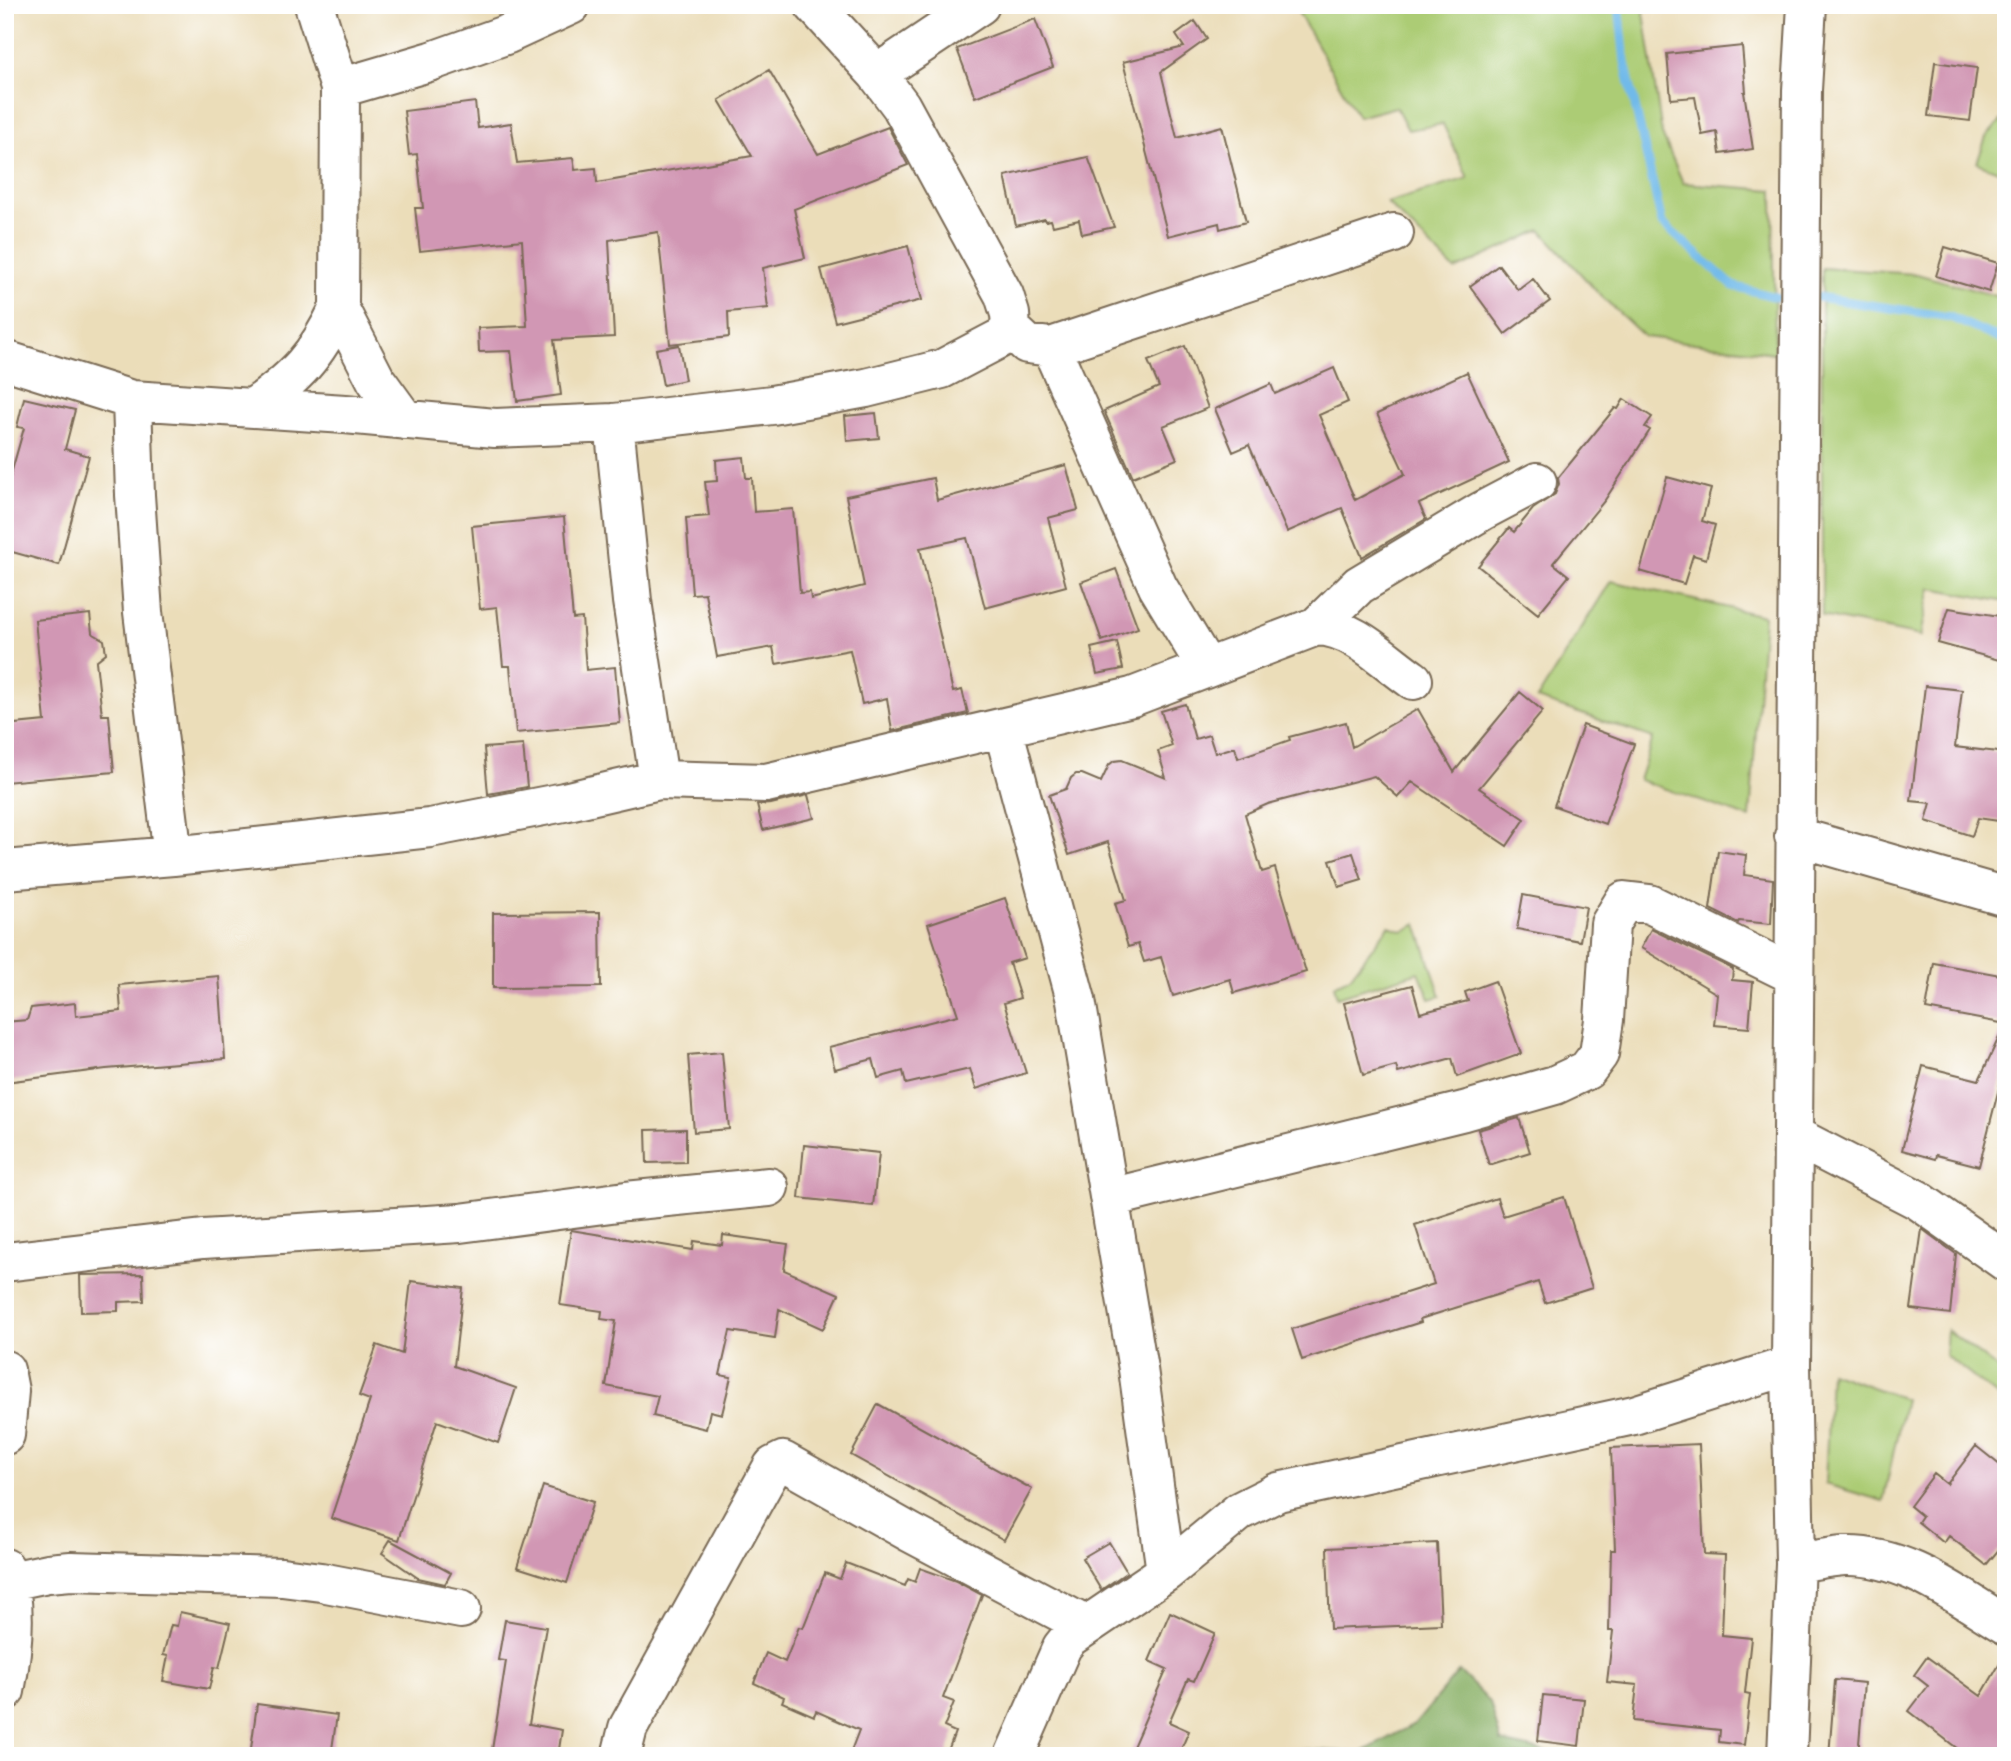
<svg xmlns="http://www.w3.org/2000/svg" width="2011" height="1761" font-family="Itim,sans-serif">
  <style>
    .green { fill: #accc74; stroke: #747b49; stroke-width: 2 }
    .forest { fill: #89b066; stroke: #626d42; stroke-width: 2 }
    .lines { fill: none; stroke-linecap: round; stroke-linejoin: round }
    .stream { stroke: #71bae9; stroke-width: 9 }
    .building { fill: #d197b4 }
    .minor-casing { stroke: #796954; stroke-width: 42 }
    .minor { stroke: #fff; stroke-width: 38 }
  </style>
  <rect width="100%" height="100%" fill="#fff"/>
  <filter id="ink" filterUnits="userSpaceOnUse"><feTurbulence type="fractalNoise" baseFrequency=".0143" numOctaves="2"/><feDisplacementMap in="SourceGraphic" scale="14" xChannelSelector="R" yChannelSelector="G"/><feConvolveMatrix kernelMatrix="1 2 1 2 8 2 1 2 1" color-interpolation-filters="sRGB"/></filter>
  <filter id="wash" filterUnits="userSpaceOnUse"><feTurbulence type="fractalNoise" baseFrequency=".00686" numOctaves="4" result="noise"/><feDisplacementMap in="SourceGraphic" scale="28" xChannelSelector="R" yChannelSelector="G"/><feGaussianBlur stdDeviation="1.57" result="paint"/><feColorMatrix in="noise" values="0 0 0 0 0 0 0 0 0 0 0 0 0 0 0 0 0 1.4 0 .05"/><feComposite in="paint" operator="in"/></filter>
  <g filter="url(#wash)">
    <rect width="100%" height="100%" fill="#ebddb9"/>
    <path class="green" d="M 1294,5 L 1646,5 L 1644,13 L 1662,134 L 1683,183 L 1773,190 L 1775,353 L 1645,337 L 1598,293 L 1541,230 L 1455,270 L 1387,203 L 1468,178 L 1443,124 L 1408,130 L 1396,107 L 1358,117 Z
      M 2006,115 L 2006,174 L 1977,163 L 1986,137 Z
      M 1822,268 L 1917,274 L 2006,299 L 2006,602 L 1931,588 L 1921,636 L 1822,616 Z
      M 1611,581 L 1764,616 L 1750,818 L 1639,780 L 1653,738 L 1537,699 Z
      M 1417,924 L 1441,996 L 1430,999 L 1419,972 L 1337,997 L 1334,985 L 1350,977 L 1389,926 L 1404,931 Z
      M 1947,1330 L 2006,1375 L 2006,1403 L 1945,1355 Z
      M 1830,1372 L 1905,1399 L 1883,1501 L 1825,1484 Z"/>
    <path class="forest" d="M 1459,1671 L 1490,1702 L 1501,1742 L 1564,1756 L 1297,1756 L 1300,1749 L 1361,1753 L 1416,1723 Z"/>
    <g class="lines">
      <path class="stream" d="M 1619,5 L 1625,62 L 1662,223 L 1733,286 L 1776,297
        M 1817,297 L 1950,317 L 2006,342"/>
    </g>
    <g id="blocks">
      <path class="building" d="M 1035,19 L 1053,67 L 975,97 L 957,49 Z
        M 1195,21 L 1207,39 L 1161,72 L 1177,138 L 1222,126 L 1246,222 L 1220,229 L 1219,223 L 1168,236 L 1123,62 L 1184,47 L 1176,35 Z
        M 1742,46 L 1746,92 L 1744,92 L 1753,149 L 1720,154 L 1717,132 L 1702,135 L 1695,97 L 1671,99 L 1667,54 Z
        M 1935,62 L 1977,68 L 1970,121 L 1928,116 Z
        M 769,70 L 818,154 L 888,127 L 908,165 L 794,209 L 805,258 L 763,268 L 768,308 L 728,312 L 729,337 L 670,344 L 658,232 L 609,240 L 614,337 L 554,340 L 561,395 L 517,401 L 511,351 L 479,352 L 478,328 L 527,326 L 522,240 L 420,251 L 415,208 L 423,208 L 417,154 L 409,155 L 404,111 L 475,102 L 478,128 L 511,123 L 517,163 L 573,158 L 575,170 L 596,168 L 597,183 L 752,156 L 719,100 Z
        M 1088,157 L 1114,227 L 1082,234 L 1079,220 L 1053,226 L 1051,220 L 1046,221 L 1045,219 L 1016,226 L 1005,176 Z
        M 908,246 L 922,300 L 835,322 L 821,269 Z
        M 1945,247 L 1998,263 L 1989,292 L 1936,276 Z
        M 1499,265 L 1518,290 L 1533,279 L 1550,301 L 1505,334 L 1470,286 Z
        M 679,345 L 685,380 L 663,385 L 656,349 Z
        M 1185,346 L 1208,408 L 1163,426 L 1177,459 L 1133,477 L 1104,411 L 1159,387 L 1148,361 Z
        M 1334,368 L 1348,402 L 1319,415 L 1355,500 L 1405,474 L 1377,414 L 1467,372 L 1509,462 L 1419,504 L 1426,519 L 1362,557 L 1342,508 L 1287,532 L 1249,445 L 1233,452 L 1215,409 L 1271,384 L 1275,394 Z
        M 24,398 L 75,410 L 65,449 L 89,456 L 59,565 L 5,550 L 5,495 L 24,428 L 17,427 Z
        M 1624,399 L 1652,417 L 1645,427 L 1650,430 L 1605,500 L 1553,563 L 1569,576 L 1538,614 L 1478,566 L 1509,528 L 1514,532 L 1533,509 L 1555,494 L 1559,484 L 1558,478 L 1615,408 L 1618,409 Z
        M 876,413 L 879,438 L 847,441 L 845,416 Z
        M 744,457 L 746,478 L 752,478 L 754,512 L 793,509 L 800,593 L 810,592 L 811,599 L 864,586 L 846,496 L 933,478 L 937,500 L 1066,465 L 1078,510 L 1048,518 L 1066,586 L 985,608 L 967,538 L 920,548 L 953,692 L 962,690 L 968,713 L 892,731 L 887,698 L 862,704 L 850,650 L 776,664 L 773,647 L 717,657 L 705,593 L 692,594 L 686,518 L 709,516 L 705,482 L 717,481 L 716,460 Z
        M 1667,477 L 1711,489 L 1702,521 L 1715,525 L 1706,559 L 1693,555 L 1684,584 L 1640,571 Z
        M 564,517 L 573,619 L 582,618 L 586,670 L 615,667 L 620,723 L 516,733 L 510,666 L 503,666 L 497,607 L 480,609 L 472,526 Z
        M 1116,569 L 1138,628 L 1102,641 L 1081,582 Z
        M 1949,608 L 2006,617 L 2006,662 L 1938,643 Z
        M 90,614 L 92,633 L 104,640 L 106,653 L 96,661 L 102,715 L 109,715 L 114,772 L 5,782 L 5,725 L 45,721 L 35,620 Z
        M 1117,642 L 1123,669 L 1097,674 L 1091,648 Z
        M 1925,686 L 1962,690 L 1955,747 L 2006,753 L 2006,822 L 1978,818 L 1972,836 L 1926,821 L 1931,803 L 1911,801 Z
        M 1520,692 L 1543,711 L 1479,788 L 1525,819 L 1507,846 L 1412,782 L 1398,797 L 1374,776 L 1268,804 L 1245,814 L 1262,872 L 1275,868 L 1306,972 L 1234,993 L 1230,979 L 1173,996 L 1161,957 L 1144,962 L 1138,944 L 1128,947 L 1115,903 L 1126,900 L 1108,842 L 1069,855 L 1049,795 L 1066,789 L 1071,778 L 1076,774 L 1082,774 L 1101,782 L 1109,765 L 1114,761 L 1122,760 L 1166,778 L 1158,751 L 1172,746 L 1161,711 L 1185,704 L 1195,739 L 1209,735 L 1215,753 L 1235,747 L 1238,758 L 1290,740 L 1289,737 L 1346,722 L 1352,747 L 1418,709 L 1454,772 Z
        M 1583,725 L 1634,744 L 1605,824 L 1554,806 Z
        M 523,745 L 527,787 L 488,794 L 484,748 Z
        M 808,795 L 814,818 L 763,830 L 757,805 L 771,804 Z
        M 1718,851 L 1746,855 L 1744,875 L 1773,879 L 1771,924 L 1739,921 L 1738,923 L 1710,909 Z
        M 1353,853 L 1362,880 L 1339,887 L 1330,860 Z
        M 1523,895 L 1586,907 L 1580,941 L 1517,929 Z
        M 1005,898 L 1025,958 L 1009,963 L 1020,998 L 1004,1003 L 1026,1073 L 976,1089 L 970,1069 L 906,1084 L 903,1071 L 878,1078 L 873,1059 L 835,1069 L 829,1047 L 958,1015 L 928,924 Z
        M 600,912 L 601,987 L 493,988 L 493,913 Z
        M 1651,929 L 1733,969 L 1732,980 L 1753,982 L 1749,1028 L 1714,1025 L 1717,994 L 1641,948 Z
        M 1934,963 L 2006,976 L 2006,1024 L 1926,1009 Z
        M 219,976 L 225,1059 L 106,1069 L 5,1082 L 5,1022 L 27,1020 L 31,1008 L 75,1003 L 76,1016 L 121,1011 L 119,985 Z
        M 1495,981 L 1521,1054 L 1457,1077 L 1452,1058 L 1398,1073 L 1396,1066 L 1363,1075 L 1344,1003 L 1412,985 L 1420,1013 L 1468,1001 L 1465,992 Z
        M 2001,1033 L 2006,1035 L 2006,1061 L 1979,1166 L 1936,1155 L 1935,1159 L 1902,1150 L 1923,1066 L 1979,1080 Z
        M 722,1052 L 729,1129 L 694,1132 L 688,1055 Z
        M 1519,1118 L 1530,1152 L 1489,1165 L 1478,1130 Z
        M 686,1129 L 686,1162 L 647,1163 L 646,1130 Z
        M 804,1145 L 879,1153 L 873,1206 L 799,1198 Z
        M 1564,1197 L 1592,1288 L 1545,1303 L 1538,1282 L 1420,1319 L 1421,1322 L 1302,1360 L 1292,1329 L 1434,1284 L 1415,1225 L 1497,1198 L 1503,1216 Z
        M 1922,1229 L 1956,1254 L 1950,1314 L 1911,1309 Z
        M 571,1230 L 693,1250 L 694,1241 L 722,1245 L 723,1235 L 788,1244 L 784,1270 L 839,1294 L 823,1329 L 779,1309 L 775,1338 L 730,1331 L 720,1375 L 731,1377 L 722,1414 L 710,1411 L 706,1429 L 653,1416 L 658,1396 L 606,1386 L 616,1321 L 601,1319 L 602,1311 L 560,1305 Z
        M 143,1274 L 144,1301 L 118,1302 L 118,1311 L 81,1312 L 80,1275 Z
        M 411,1281 L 463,1288 L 454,1366 L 516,1388 L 498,1443 L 437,1421 L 399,1540 L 331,1518 L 370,1400 L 359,1396 L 377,1345 L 402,1354 Z
        M 878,1404 L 1032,1489 L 1004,1540 L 851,1455 Z
        M 1699,1444 L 1704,1554 L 1725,1555 L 1722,1635 L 1751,1638 L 1745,1693 L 1750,1694 L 1744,1745 L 1719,1742 L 1720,1730 L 1633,1721 L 1637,1685 L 1607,1682 L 1613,1631 L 1609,1631 L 1611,1550 L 1615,1550 L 1611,1448 Z
        M 1976,1446 L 2006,1470 L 2006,1541 L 1986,1565 L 1949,1536 L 1944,1543 L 1918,1522 L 1922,1516 L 1910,1506 L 1934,1474 L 1947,1484 Z
        M 543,1486 L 593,1502 L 567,1583 L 517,1567 Z
        M 390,1540 L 451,1573 L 445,1584 L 418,1578 L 382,1553 Z
        M 1109,1542 L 1127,1572 L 1101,1590 L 1082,1558 Z
        M 1437,1543 L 1441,1624 L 1330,1629 L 1327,1548 Z
        M 846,1563 L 905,1586 L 908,1579 L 915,1582 L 920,1568 L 956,1581 L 982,1595 L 943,1698 L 954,1702 L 944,1727 L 955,1732 L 946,1756 L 849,1756 L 859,1730 L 816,1711 L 814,1716 L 782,1702 L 784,1697 L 754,1683 L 766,1653 L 785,1662 L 799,1627 L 803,1628 L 825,1573 L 840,1579 Z
        M 180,1612 L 230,1623 L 219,1668 L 214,1667 L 209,1689 L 163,1681 L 168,1656 L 163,1655 L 171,1625 L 177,1626 Z
        M 1170,1612 L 1215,1633 L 1194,1681 L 1188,1679 L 1169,1722 L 1189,1731 L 1178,1756 L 1129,1756 L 1167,1669 L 1149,1661 Z
        M 505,1620 L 546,1627 L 529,1724 L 562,1730 L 558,1756 L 491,1756 L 506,1661 L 498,1660 Z
        M 2006,1653 L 2006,1756 L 1967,1756 L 1909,1711 L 1928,1686 L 1914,1675 L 1927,1657 L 1981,1696 Z
        M 1835,1680 L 1864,1683 L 1858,1756 L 1829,1756 Z
        M 1543,1695 L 1584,1699 L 1579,1746 L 1538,1741 Z
        M 257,1704 L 337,1715 L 331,1756 L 250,1756 Z"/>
    </g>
  </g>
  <g filter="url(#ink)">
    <use href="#blocks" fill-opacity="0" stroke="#796954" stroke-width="2"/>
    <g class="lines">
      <defs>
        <path id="minor" d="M 814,5 L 877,74 L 901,106 L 1004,295 L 1010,314 L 1011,329 L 1027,344 L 1051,347 L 1394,233
          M 877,74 L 980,5
          M 340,88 L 432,61 L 508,34 L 571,5
          M 339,308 L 376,380 L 405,420
          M 1051,347 L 1158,587 L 1207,668
          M 5,360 L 132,400 L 345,414 L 495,428 L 614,423 L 772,405 L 866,388 L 942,369 L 1001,338 L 1011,329
          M 132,400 L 135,495 L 143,612 L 173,856
          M 253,408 C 296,377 316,357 339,308 L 340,88 L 314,5
          M 614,423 L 632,601 L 659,780
          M 1317,626 L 1359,585 L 1482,511 L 1537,482
          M 1003,728 L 1076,1000 L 1138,1369 L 1166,1572
          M 1794,836 L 2006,897
          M 5,870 L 173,856 L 430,828 L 564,802 L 659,780 L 766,783 L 1132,697 L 1317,626 C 1353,627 1384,660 1413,680
          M 1794,1136 L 1918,1200 L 2006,1262
          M 1110,1198 L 1464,1111 L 1555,1085 L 1587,1070 L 1599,1054 L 1604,1020 L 1610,924 L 1624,901 L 1650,904 L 1794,975
          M 5,1262 L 203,1239 L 460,1223 L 626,1201 L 769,1187
          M 5,1370 L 9,1391 L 5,1435
          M 1795,1563 C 1811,1561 1828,1557 1844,1556 C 1905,1554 1956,1595 2006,1625
          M 5,1568 C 18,1603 12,1655 5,1691
          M 10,1581 L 48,1573 L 71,1571 L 282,1577 L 321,1582 L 461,1609
          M 621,1756 L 628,1728 L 773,1466 L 783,1461 L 911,1533 L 1085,1625
          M 1014,1756 L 1062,1647 L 1070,1637 L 1166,1572 L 1240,1511 L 1278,1492 L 1634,1415 L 1791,1365
          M 1787,1756 L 1795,1563 L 1791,1365 L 1802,90 L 1807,5"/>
      </defs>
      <use href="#minor" class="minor-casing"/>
      <use href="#minor" class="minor"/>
    </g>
  </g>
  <rect width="2011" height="1761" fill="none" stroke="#fff" stroke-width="28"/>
</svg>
